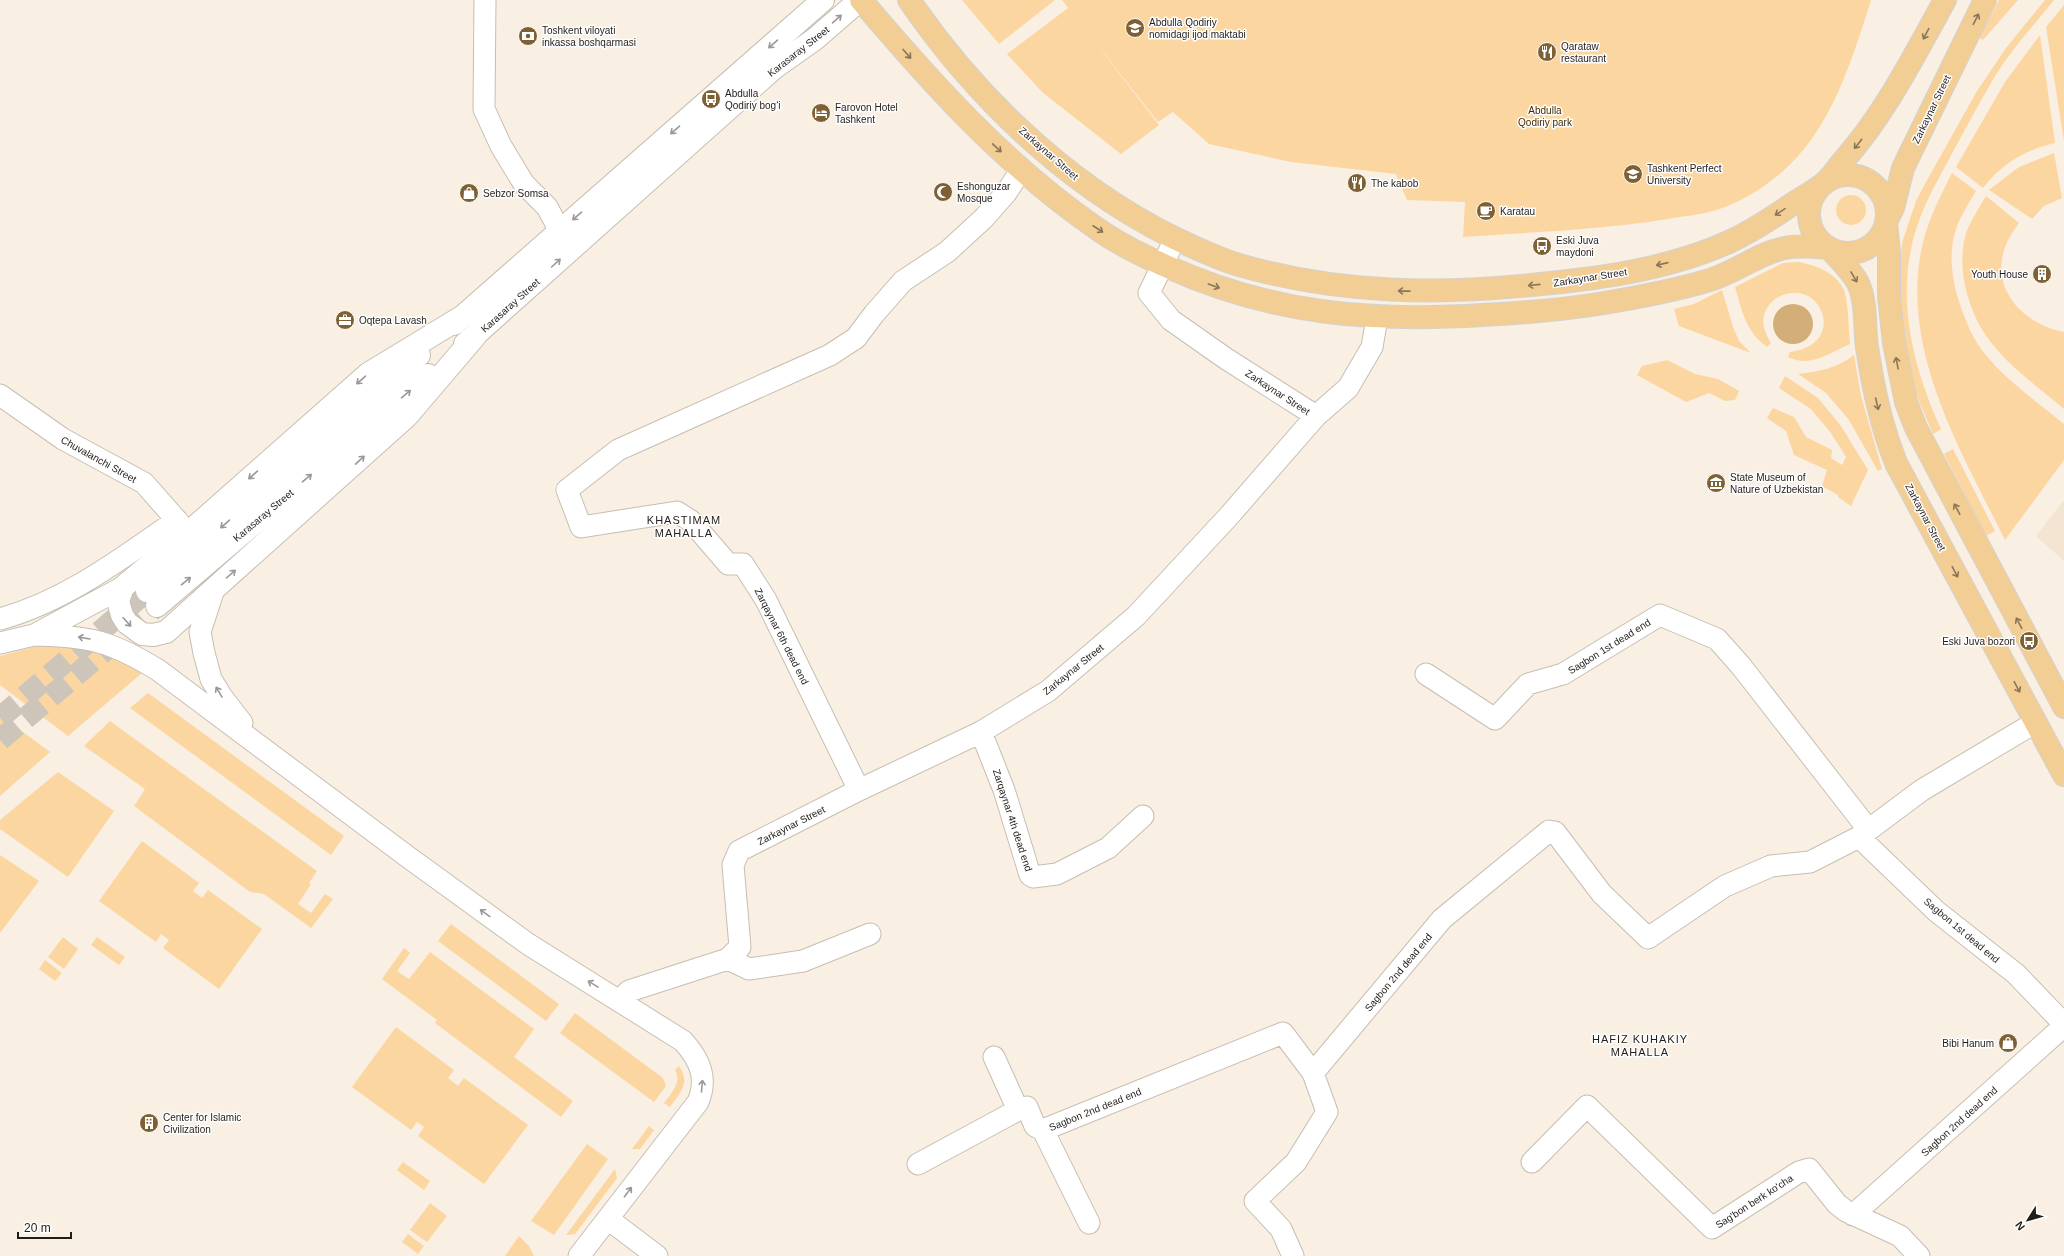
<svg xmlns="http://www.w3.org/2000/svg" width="2064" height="1256" font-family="Helvetica,sans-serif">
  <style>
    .built { fill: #f3e5d1 }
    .green { fill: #fcd6a1 }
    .water { fill: #d4ae78 }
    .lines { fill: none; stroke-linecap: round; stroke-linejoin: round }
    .secondary-tunnel { stroke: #cec5ba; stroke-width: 22; stroke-dasharray: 22 11; stroke-linecap: butt }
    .minor-casing { stroke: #c7beb2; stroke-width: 23 }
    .secondary-casing { stroke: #c7beb2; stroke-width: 24 }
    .primary-casing { stroke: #d3d2d1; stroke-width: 24 }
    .minor { stroke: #fff; stroke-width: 21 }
    .secondary { stroke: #fff; stroke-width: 22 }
    .primary { stroke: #f2ce95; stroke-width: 22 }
    .oneway { stroke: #9b9998 }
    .oneway2 { stroke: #8a7657 }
    .labels { text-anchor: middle; stroke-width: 3; stroke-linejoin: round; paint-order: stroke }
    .poi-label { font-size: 10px; fill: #211d19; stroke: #fefefe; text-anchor: start }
    .street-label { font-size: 10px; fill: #211d19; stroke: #fefefe }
    .park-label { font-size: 10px; fill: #442b00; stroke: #fefefe }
    .neighbourhood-label { font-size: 11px; letter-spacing: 1px; fill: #211d19; stroke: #fefefe }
  </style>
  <rect width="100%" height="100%" fill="#f9efe2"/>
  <path class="built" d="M 2064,500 L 2064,561 L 2036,536 Z"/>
  <path class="green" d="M 962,0 L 1055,0 L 999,44 Z
    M 1062,0 L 1871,0 C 1855,51 1835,116 1798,156 C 1777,180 1744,202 1713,211 C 1699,215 1683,216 1668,219 C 1600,230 1531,232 1463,237 L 1465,202 L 1407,200 L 1396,174 L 1291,162 L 1209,144 L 1173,112 L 1158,122 L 1082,25 L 1159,125 L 1121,154 L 1042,92 L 1007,54 L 1068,8 Z
    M 1999,0 L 2018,0 L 1983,40 L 1979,38 Z
    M 2045,0 L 2054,0 C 2034,25 2012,49 1995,76 C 1981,100 1968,124 1955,148 C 1943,171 1929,194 1920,218 C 1893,289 1911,363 1941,429 L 1933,434 L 1916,394 L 1901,328 L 1899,260 L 1903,240 L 1916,201 L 1926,182 L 1977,91 L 2006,48 Z
    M 2064,5 L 2064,141 L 2046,27 Z
    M 2040,35 L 2055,143 C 2025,150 2002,163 1983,188 L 1956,167 L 2005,82 Z
    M 2054,153 L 2062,198 L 2044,206 L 2032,219 L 1989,190 L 2019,167 Z
    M 1952,173 L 1976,191 C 1969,203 1961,215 1956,229 C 1949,250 1951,273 1957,295 C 1962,311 1968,328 1977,343 C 1997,374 2036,401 2064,424 L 2064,460 L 2005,540 C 1960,449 1898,347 1923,242 C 1929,218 1941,195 1952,173 Z
    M1836 210a15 15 0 1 1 30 0a15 15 0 1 1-30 0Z
    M 1986,196 L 2019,223 C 2011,234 2004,245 2002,259 C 1996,297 2030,326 2064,332 L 2064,409 C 2037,386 2004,363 1985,334 C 1966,306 1955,260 1968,228 C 1973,217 1980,206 1986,196 Z
    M 1798,262 C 1816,265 1834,272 1843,288 C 1848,295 1849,333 1850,344 C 1829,353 1811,368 1788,357 L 1790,352 C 1847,345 1823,280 1783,295 C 1776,297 1771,302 1767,308 C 1760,320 1764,332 1771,343 L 1767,347 C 1746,332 1742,311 1735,287 L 1783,263 Z
    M 1722,290 L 1733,327 L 1739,341 L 1751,353 L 1679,326 L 1674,309 L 1694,304 Z
    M 1854,355 L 1861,396 L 1882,469 L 1878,471 L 1849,420 L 1826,393 L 1798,374 C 1821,371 1835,369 1854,355 Z
    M 1667,360 L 1695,374 L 1718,379 L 1739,391 L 1735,400 L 1725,401 L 1709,393 L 1686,402 L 1637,375 L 1642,366 Z
    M 1785,376 L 1818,398 L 1841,426 L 1868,470 L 1851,506 L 1838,497 L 1838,495 L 1822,486 L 1827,470 L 1794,455 L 1786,431 L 1767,418 L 1773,408 L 1794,417 L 1806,437 L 1832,450 L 1831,458 L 1842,465 L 1846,457 L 1831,433 L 1811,409 L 1779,388 Z
    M 1953,449 L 1995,531 L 1986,536 L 1944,454 Z
    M 45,644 L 108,652 L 142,673 L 68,736 L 0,685 L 0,656 Z
    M 148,693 L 344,836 L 331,855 L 130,708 Z
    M 0,715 L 50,752 L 0,796 Z
    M 110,721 L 317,871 L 309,883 L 311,884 L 298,904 L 311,913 L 325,894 L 333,899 L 311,928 L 264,894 L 250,892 L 134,806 L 145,789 L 84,746 Z
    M 58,772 L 114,811 L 68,877 L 0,829 L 0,820 Z
    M 142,841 L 199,883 L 193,891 L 202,898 L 208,890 L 262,929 L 219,989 L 163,948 L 169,940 L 161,934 L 156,942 L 99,901 Z
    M 0,855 L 39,881 L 0,933 Z
    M 451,924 L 559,1004 L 546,1021 L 438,941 Z
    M 63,937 L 78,949 L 64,969 L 48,957 Z
    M 97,937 L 125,957 L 119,965 L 91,945 Z
    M 404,948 L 410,953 L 397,971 L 409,979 L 430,952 L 534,1029 L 514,1057 L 573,1101 L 561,1117 L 435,1023 L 437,1020 L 382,979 Z
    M 45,960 L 62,973 L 55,981 L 39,969 Z
    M 575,1013 L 663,1078 L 666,1086 L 654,1102 L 560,1033 Z
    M 396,1027 L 454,1070 L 448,1078 L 458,1086 L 464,1078 L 528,1125 L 484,1184 L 418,1136 L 424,1127 L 417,1122 L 411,1130 L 352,1087 Z
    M 679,1066 C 691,1083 680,1093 670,1107 L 664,1103 C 672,1092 682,1083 675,1070 Z
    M 649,1126 L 654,1130 L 640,1149 L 632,1149 Z
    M 587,1144 L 608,1159 L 554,1235 L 531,1221 Z
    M 403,1162 L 430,1181 L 424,1190 L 397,1170 Z
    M 615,1169 L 617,1178 L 575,1234 L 566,1235 Z
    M 430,1203 L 447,1216 L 427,1242 L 410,1230 Z
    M 408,1234 L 424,1246 L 418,1254 L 402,1242 Z
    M 519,1236 L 529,1246 L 534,1256 L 505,1256 Z"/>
  <path class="water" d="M1773 324a20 20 0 1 1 40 0a20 20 0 1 1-40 0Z"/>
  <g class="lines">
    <path class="secondary-tunnel" d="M 0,718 L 147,591
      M 0,740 L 157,606"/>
    <defs>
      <path id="minor" d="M 485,0 L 484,109 L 501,146 L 524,184 L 547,207 L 560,231 L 571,243
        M 1175,239 L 1149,293 L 1171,320 L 1225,358 L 1316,416
        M 0,395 L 63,439 L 144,483 L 188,533
        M 214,589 L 200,632 L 204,653 L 211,679 L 222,697 L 242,723
        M 0,619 C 66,601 122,558 177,520
        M 34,635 C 89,636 111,641 158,670 L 408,857 L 528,944 L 683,1041 C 700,1060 708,1078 698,1102 L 579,1256
        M 0,643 L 34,635 L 123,587
        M 1426,674 L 1495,719 L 1528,684 L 1563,674 L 1660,615 L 1717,639 L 1741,666 L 1868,829
        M 981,732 L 1004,790 L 1030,875 L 1033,877 L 1057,874 L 1108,848 L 1143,816
        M 859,790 L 766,600 L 743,564 L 728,564 L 691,521 L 677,512 L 581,527 L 567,490 L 618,450 L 830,355 L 856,338 L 874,314 L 903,281 L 947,252 L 984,218 L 1006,193 L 1021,170
        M 1859,837 L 1936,911 L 2016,974 L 2064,1024
        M 728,959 L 749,969 L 803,961 L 870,934
        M 619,1001 L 629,991 L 728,959 L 740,947 L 733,865 L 739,851 L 859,790 L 981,732 L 1048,691 L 1136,616 L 1228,517 L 1316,416 L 1348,388 L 1372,347 L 1377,318
        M 994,1057 L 1018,1110
        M 1313,1073 L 1442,919 L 1549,831 L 1555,832 L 1602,894 L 1648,938 L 1725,886 L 1771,866 L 1810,862 L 1859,837 L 1922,790 L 2036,722
        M 1043,1130 L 1089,1223
        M 1532,1162 L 1587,1106 L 1712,1228 L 1799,1172 L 1809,1169 L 1837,1204 L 1846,1211 L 1900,1236 L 1919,1256
        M 918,1164 L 1018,1110 L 1027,1107 L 1035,1126 L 1043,1130 L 1283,1033 L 1313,1073 L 1327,1112 L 1296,1162 L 1255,1201 L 1281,1229 L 1293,1256
        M 1853,1215 L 2064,1026
        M 608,1219 L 657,1256"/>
      <path id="secondary" d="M 465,315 L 368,374 L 188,533 L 123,587 L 118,601 L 122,615 L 127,623 L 142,634 L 153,635 L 166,632 L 407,416 L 476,335
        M 454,324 L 823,0
        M 465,344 L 774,68 L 815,39 L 860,0
        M 147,591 L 419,355
        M 157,606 L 428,375"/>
      <path id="primary" d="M 861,0 C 932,84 1005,165 1096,228 C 1118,244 1143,256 1168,267 C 1272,314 1370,322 1483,315 C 1522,313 1560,310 1598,304 C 1635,298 1673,291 1710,280 C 1736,272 1759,253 1785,248 C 1799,245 1815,247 1829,248 C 1839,259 1851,270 1858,283 C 1867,303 1864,326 1867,347 C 1873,388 1881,427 1897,465 L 2064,775
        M 909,0 C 981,105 1081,198 1198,249 C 1212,255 1225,261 1239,265 C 1340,294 1438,295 1541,284 C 1604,278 1673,268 1731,241 C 1752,231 1772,218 1791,205 C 1801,198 1813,192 1823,184 C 1831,178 1837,168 1844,160 C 1886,112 1914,56 1945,0
        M 1985,0 L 1903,168 L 1893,208 L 1886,222 L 1889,252 L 1889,297 L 1894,343 L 1906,402 L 1916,428 L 2064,707
        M1809 214a39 39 0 1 1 78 0a39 39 0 1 1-78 0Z"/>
    </defs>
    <use href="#minor" class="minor-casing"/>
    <use href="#secondary" class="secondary-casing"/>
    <use href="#primary" class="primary-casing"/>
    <use href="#minor" class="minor"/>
    <use href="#secondary" class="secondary"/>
    <use href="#primary" class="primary"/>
  </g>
  <defs><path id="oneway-shaft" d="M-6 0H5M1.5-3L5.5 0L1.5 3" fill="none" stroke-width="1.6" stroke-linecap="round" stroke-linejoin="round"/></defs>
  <g class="oneway">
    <use href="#oneway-shaft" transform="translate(837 19) rotate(-41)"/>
    <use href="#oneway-shaft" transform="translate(773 44) rotate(139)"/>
    <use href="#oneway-shaft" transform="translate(675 130) rotate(139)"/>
    <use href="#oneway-shaft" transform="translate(577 216) rotate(139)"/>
    <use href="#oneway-shaft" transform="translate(556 263) rotate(-42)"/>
    <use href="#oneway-shaft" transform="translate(361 380) rotate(139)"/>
    <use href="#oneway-shaft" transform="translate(406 394) rotate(-40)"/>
    <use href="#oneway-shaft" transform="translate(360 460) rotate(-43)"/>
    <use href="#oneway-shaft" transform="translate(253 475) rotate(139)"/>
    <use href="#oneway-shaft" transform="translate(307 478) rotate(-40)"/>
    <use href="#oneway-shaft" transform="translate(225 524) rotate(139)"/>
    <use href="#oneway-shaft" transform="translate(231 574) rotate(-42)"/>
    <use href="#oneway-shaft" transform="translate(186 581) rotate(-40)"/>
    <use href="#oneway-shaft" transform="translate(127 622) rotate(48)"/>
    <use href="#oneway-shaft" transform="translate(84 638) rotate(-170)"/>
    <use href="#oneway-shaft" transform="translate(219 692) rotate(-121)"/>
    <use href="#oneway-shaft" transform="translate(485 913) rotate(-144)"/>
    <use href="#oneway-shaft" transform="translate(593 984) rotate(-148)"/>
    <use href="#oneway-shaft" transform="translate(702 1086) rotate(-85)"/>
    <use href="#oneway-shaft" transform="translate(628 1192) rotate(-53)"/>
  </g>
  <g class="oneway2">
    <use href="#oneway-shaft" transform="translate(1976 19) rotate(-63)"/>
    <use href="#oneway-shaft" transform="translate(1926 34) rotate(118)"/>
    <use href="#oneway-shaft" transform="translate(907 54) rotate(49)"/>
    <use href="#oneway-shaft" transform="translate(1858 144) rotate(129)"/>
    <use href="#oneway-shaft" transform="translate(997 148) rotate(43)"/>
    <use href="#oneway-shaft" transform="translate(1780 212) rotate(146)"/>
    <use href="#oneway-shaft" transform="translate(1098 229) rotate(33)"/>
    <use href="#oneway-shaft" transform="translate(1662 264) rotate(167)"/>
    <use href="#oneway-shaft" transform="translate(1854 277) rotate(59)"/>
    <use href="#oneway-shaft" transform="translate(1534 285) rotate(174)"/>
    <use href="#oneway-shaft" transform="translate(1214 286) rotate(20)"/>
    <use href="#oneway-shaft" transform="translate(1404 291) rotate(-179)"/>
    <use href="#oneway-shaft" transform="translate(1897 363) rotate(-101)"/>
    <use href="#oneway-shaft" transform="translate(1877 404) rotate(77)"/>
    <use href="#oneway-shaft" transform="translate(1957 509) rotate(-118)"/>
    <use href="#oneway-shaft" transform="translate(1955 572) rotate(62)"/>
    <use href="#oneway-shaft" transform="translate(2019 623) rotate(-118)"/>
    <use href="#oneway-shaft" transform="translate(2017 687) rotate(62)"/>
  </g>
  <defs>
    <symbol id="school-disc" viewBox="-11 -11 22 22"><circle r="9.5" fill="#7d6034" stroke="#fefefe"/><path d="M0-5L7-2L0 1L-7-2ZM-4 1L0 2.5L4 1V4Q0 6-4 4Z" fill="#fff"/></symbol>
    <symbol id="bank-disc" viewBox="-11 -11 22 22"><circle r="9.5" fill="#7d6034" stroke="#fefefe"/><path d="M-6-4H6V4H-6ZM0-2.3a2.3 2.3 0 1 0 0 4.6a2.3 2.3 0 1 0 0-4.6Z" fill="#fff"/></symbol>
    <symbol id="restaurant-disc" viewBox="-11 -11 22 22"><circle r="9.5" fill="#7d6034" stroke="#fefefe"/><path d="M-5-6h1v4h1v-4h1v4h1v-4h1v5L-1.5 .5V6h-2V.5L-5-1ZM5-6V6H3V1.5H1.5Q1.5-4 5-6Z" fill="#fff"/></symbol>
    <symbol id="bus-disc" viewBox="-11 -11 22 22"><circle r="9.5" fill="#7d6034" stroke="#fefefe"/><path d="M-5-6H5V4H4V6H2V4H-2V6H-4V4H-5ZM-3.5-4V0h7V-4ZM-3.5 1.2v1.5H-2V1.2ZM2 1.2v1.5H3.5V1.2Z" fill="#fff"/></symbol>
    <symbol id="hotel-disc" viewBox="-11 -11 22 22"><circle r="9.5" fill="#7d6034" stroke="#fefefe"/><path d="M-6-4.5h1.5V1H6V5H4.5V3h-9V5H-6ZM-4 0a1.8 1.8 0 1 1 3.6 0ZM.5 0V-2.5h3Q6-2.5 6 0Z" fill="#fff"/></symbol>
    <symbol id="university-disc" viewBox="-11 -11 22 22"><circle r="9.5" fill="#7d6034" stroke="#fefefe"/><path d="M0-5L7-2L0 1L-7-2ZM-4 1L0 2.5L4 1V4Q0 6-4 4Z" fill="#fff"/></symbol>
    <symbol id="mosque-disc" viewBox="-11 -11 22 22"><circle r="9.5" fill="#7d6034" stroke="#fefefe"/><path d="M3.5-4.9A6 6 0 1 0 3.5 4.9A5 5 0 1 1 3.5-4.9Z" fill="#fff"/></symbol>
    <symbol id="shop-disc" viewBox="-11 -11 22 22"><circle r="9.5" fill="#7d6034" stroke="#fefefe"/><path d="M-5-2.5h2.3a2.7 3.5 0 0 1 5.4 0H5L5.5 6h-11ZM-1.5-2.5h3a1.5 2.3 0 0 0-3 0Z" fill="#fff"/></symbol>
    <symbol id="cafe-disc" viewBox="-11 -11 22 22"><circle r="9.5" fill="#7d6034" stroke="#fefefe"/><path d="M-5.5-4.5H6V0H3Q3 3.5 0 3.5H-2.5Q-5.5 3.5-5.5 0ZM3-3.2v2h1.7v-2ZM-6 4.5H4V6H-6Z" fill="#fff"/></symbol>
    <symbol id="building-disc" viewBox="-11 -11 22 22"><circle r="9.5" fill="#7d6034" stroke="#fefefe"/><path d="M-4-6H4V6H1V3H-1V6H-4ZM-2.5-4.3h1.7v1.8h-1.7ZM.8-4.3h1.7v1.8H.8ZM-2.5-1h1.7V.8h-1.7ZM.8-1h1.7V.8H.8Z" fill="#fff"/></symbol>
    <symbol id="office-disc" viewBox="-11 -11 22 22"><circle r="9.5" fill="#7d6034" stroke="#fefefe"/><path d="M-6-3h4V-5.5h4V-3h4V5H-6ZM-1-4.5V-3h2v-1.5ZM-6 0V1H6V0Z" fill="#fff"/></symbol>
    <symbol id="museum-disc" viewBox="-11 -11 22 22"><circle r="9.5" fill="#7d6034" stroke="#fefefe"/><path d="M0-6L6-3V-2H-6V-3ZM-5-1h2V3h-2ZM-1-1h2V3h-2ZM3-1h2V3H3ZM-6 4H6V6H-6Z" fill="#fff"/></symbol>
  </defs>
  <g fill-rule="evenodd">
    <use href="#school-disc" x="1124" y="17" width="22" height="22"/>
    <use href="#bank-disc" x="517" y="25" width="22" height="22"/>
    <use href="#restaurant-disc" x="1536" y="41" width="22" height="22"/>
    <use href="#bus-disc" x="700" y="88" width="22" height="22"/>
    <use href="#hotel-disc" x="810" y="102" width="22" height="22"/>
    <use href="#university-disc" x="1622" y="163" width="22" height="22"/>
    <use href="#restaurant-disc" x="1346" y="172" width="22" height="22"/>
    <use href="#mosque-disc" x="932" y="181" width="22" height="22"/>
    <use href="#shop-disc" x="458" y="182" width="22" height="22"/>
    <use href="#cafe-disc" x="1475" y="200" width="22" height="22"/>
    <use href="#bus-disc" x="1531" y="235" width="22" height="22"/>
    <use href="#building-disc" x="2031" y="263" width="22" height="22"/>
    <use href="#office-disc" x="334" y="309" width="22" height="22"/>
    <use href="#museum-disc" x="1705" y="472" width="22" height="22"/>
    <use href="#bus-disc" x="2018" y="630" width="22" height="22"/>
    <use href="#shop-disc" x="1997" y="1032" width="22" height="22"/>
    <use href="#building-disc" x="138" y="1112" width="22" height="22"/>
  </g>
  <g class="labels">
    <g class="poi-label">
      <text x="1149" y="26">Abdulla Qodiriy<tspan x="1149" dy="12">nomidagi ijod maktabi</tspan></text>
      <text x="542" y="34">Toshkent viloyati<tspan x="542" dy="12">inkassa boshqarmasi</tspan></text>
      <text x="1561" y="50">Qarataw<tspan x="1561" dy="12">restaurant</tspan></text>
      <text x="725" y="97">Abdulla<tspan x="725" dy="12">Qodiriy bogʻi</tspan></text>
      <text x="835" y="111">Farovon Hotel<tspan x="835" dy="12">Tashkent</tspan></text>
      <text x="1647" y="172">Tashkent Perfect<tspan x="1647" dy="12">University</tspan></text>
      <text x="1371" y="187">The kabob</text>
      <text x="957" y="190">Eshonguzar<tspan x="957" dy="12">Mosque</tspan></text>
      <text x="483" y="197">Sebzor Somsa</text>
      <text x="1500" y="215">Karatau</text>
      <text x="1556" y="244">Eski Juva<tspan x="1556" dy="12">maydoni</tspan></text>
      <text x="2028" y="278" text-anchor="end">Youth House</text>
      <text x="359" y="324">Oqtepa Lavash</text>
      <text x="1730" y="481">State Museum of<tspan x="1730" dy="12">Nature of Uzbekistan</tspan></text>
      <text x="2015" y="645" text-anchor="end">Eski Juva bozori</text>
      <text x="1994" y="1047" text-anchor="end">Bibi Hanum</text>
      <text x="163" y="1121">Center for Islamic<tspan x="163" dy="12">Civilization</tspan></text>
    </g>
    <g class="street-label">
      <text transform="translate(798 51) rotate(-38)" y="4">Karasaray Street</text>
      <text transform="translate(1931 109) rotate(-64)" y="4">Zarkaynar Street</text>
      <text transform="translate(1049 153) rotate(41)" y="4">Zarkaynar Street</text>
      <text transform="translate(1590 277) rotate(-9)" y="4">Zarkaynar Street</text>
      <text transform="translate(510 305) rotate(-42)" y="4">Karasaray Street</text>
      <text transform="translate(1278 392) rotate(33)" y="4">Zarkaynar Street</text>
      <text transform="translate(99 459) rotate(29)" y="4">Chuvalanchi Street</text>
      <text transform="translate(263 515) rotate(-40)" y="4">Karasaray Street</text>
      <text transform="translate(1926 517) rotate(62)" y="4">Zarkaynar Street</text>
      <text transform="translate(782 636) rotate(63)" y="4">Zarqaynar 6th dead end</text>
      <text transform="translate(1609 646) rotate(-32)" y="4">Sagbon 1st dead end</text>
      <text transform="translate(1073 669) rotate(-39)" y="4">Zarkaynar Street</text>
      <text transform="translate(1013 820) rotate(72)" y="4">Zarqaynar 4th dead end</text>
      <text transform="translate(791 825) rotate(-27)" y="4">Zarkaynar Street</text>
      <text transform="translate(1962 930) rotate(40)" y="4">Sagbon 1st dead end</text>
      <text transform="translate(1398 972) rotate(-50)" y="4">Sagbon 2nd dead end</text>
      <text transform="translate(1095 1109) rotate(-22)" y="4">Sagbon 2nd dead end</text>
      <text transform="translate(1959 1121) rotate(-42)" y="4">Sagbon 2nd dead end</text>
      <text transform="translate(1754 1201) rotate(-33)" y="4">Sag'bon berk ko'cha</text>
    </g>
    <g class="park-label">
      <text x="1545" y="114">Abdulla<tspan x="1545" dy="12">Qodiriy park</tspan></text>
    </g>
    <g class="neighbourhood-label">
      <text x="684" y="524">KHASTIMAM<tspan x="684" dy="13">MAHALLA</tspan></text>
      <text x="1640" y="1043">HAFIZ KUHAKIY<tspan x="1640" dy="13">MAHALLA</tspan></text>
    </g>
  </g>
  <g transform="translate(2028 1220) rotate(233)" stroke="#fefefe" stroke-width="3" paint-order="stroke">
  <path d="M0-3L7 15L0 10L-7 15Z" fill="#211d19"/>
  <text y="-6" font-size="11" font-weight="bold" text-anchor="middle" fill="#211d19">N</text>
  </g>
  <path d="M18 1232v6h53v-6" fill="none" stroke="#211d19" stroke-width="2"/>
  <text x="24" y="1232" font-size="12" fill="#211d19" stroke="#fefefe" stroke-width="3" paint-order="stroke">20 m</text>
</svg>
